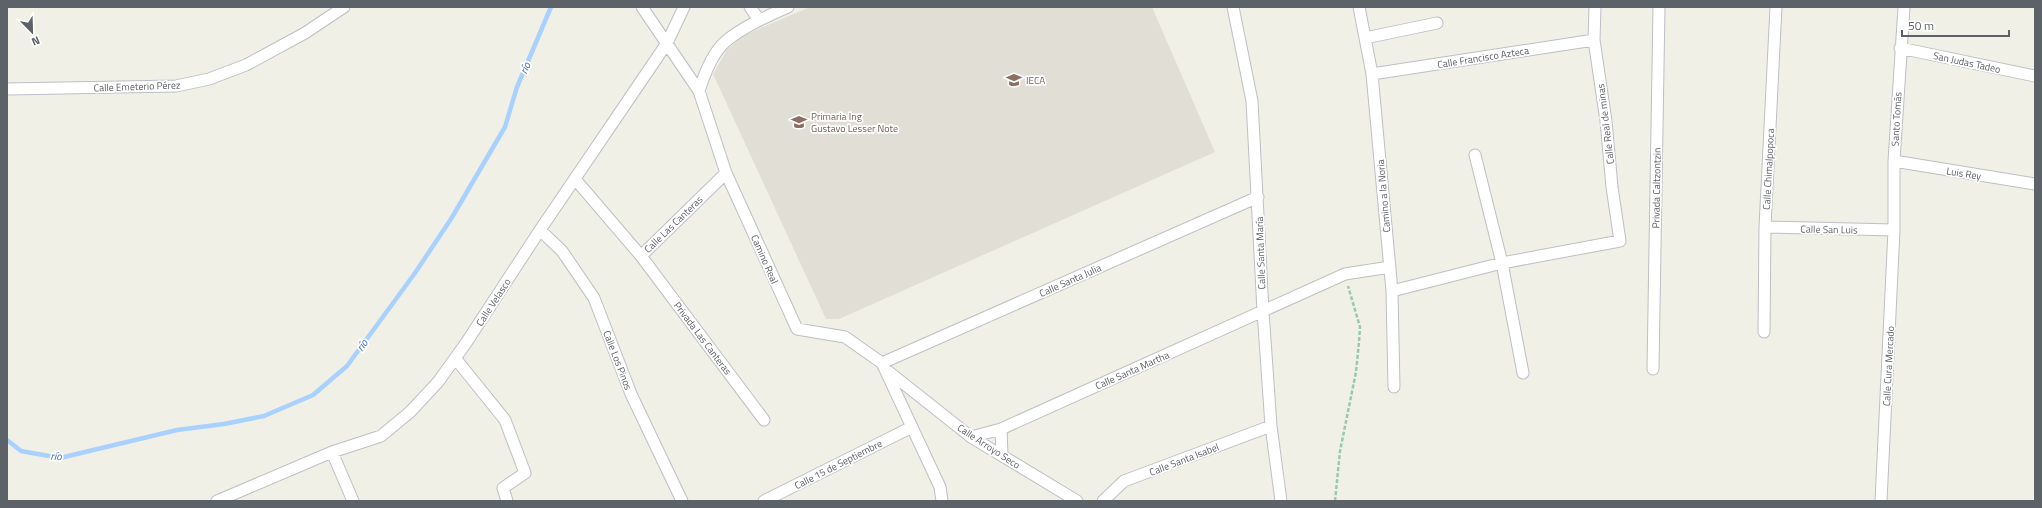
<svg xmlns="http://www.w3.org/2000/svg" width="2042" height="508" font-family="'Titillium Web',sans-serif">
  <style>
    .education { fill: #e1dfd5 }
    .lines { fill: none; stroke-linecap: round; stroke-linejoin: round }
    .stream { stroke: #a8d1ff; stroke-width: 4.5 }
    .minor-casing { stroke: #bdbfc6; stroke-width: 13 }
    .path { stroke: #97caaa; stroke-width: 2.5; stroke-dasharray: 4 2; stroke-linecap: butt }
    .minor { stroke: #fff; stroke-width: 11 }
    .labels { text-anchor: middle; stroke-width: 3.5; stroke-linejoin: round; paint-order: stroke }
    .street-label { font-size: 10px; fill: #5d6168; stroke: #fff }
    .education-label { font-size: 10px; fill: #785e54; stroke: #fff; text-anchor: start }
    .water-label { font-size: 11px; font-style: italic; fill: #3c72c6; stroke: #fff }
  </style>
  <rect width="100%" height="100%" fill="#f1f0e6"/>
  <path class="education" d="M 810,7 L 1152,7 L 1215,152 L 839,319 L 826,319 L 713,74 L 727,50 L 742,36 Z"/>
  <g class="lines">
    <path class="stream" d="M 7,440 L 21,451 L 60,458 L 177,430 L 224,424 L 264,416 L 313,395 L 347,366 L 415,273 L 451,219 L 505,127 L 517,87 L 551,7"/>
    <defs>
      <path id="minor" d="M 642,7 L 699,91 L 726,173 L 797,329 L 845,337 L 882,363 L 940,487 L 942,501
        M 750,7 L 759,20
        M 1233,7 L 1252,101 L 1263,311 L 1271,426 L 1281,501
        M 1359,7 L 1372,74 L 1392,291 L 1394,387
        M 1365,38 L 1437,23
        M 1900,48 L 2035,76
        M 1372,74 L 1594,40
        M 7,89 L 176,86 L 209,79 L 246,65 L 305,33 L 344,7
        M 699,91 C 704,75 713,52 726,41 C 744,26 768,16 788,7
        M 1475,155 L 1502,263 L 1523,373
        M 1894,161 L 2035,184
        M 575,179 L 641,256 L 764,420
        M 1765,227 L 1894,230
        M 540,230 L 562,251 L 594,298 L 631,394 L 682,501
        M 641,256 L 726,173
        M 1392,291 L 1502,263 L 1620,241 L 1612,187 L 1606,121 L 1594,40 L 1595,7
        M 1764,332 L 1765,227 L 1776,7
        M 455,358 L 505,420 L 525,473 L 503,488 L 507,501
        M 882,363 L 1258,197
        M 1653,369 L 1659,7
        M 889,372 L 971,437 L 1077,501
        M 1001,429 L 1002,455
        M 971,437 L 1001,429 L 1345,274 L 1390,267
        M 332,452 L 353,501
        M 217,501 L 332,452 L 381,436 L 410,412 L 438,382 L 466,343 L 540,230 L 667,43 L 684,7
        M 764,501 L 912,427
        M 1103,501 L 1124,481 L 1271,426
        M 1881,501 L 1894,230 L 1894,161 L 1904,7"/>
    </defs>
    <use href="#minor" class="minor-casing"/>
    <path class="path" d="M 1335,501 L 1340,451 L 1356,372 L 1359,342 L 1360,327 L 1348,286"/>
    <use href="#minor" class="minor"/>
  </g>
  <defs>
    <symbol id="university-bare" viewBox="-9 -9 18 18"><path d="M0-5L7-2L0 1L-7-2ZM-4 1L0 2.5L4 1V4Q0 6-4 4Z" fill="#8d6e63" stroke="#fff" stroke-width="2.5" paint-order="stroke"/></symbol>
    <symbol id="school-bare" viewBox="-9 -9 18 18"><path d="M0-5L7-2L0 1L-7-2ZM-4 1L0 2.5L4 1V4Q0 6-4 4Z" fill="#8d6e63" stroke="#fff" stroke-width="2.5" paint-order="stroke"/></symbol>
  </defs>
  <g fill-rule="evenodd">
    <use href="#university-bare" x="1003" y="69" width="22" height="22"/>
    <use href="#school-bare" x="788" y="111" width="22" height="22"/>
  </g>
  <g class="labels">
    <g class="street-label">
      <text transform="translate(1483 57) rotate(-9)" y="4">Calle Francisco Azteca</text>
      <text transform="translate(1967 62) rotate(12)" y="4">San Judas Tadeo</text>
      <text transform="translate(137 86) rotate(-2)" y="4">Calle Emeterio Pérez</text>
      <text transform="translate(1896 119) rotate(-87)" y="4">Santo Tomás</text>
      <text transform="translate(1605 124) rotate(-97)" y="4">Calle Real de minas</text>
      <text transform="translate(1768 169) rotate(-87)" y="4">Calle Chimalpopoca</text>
      <text transform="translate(1964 173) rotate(9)" y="4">Luis Rey</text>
      <text transform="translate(1656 188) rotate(-89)" y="4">Privada Caltzontzin</text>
      <text transform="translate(1383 196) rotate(-95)" y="4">Camino a la Noria</text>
      <text transform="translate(673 224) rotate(-44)" y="4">Calle Las Canteras</text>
      <text transform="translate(1829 229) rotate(1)" y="4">Calle San Luis</text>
      <text transform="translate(1260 253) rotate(-92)" y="4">Calle Santa María</text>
      <text transform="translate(765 259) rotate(66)" y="4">Camino Real</text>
      <text transform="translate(1070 280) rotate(-24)" y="4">Calle Santa Julia</text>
      <text transform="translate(493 302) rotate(-57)" y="4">Calle Velasco</text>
      <text transform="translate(703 338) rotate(53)" y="4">Privada Las Canteras</text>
      <text transform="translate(618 360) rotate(69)" y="4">Calle Los Pinos</text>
      <text transform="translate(1888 366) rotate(-87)" y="4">Calle Cura Mercado</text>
      <text transform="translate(1132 370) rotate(-24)" y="4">Calle Santa Martha</text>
      <text transform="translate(989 446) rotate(33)" y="4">Calle Arroyo Seco</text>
      <text transform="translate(1184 459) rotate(-21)" y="4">Calle Santa Isabel</text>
      <text transform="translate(838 464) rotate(-27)" y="4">Calle 15 de Septiembre</text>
    </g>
    <g class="education-label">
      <text x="1026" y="84">IECA</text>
      <text x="811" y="120">Primaria Ing<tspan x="811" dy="12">Gustavo Lesser Note</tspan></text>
    </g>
    <g class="water-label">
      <text transform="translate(525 68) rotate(-67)" y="4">río</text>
      <text transform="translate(362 345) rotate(-55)" y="4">río</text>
      <text transform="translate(56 456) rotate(3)" y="4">río</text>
    </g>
  </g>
  <rect width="2042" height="508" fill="none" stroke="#5d6168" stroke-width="16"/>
  <g transform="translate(32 32) rotate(157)" stroke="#ffffff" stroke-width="3" paint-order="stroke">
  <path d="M0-3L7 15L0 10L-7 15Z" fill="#5d6168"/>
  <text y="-6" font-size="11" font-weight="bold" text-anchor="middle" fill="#5d6168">N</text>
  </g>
  <path d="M1902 30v6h107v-6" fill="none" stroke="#5d6168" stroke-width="2"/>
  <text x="1908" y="30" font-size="12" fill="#5d6168" stroke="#ffffff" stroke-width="3" paint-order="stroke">50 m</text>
</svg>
